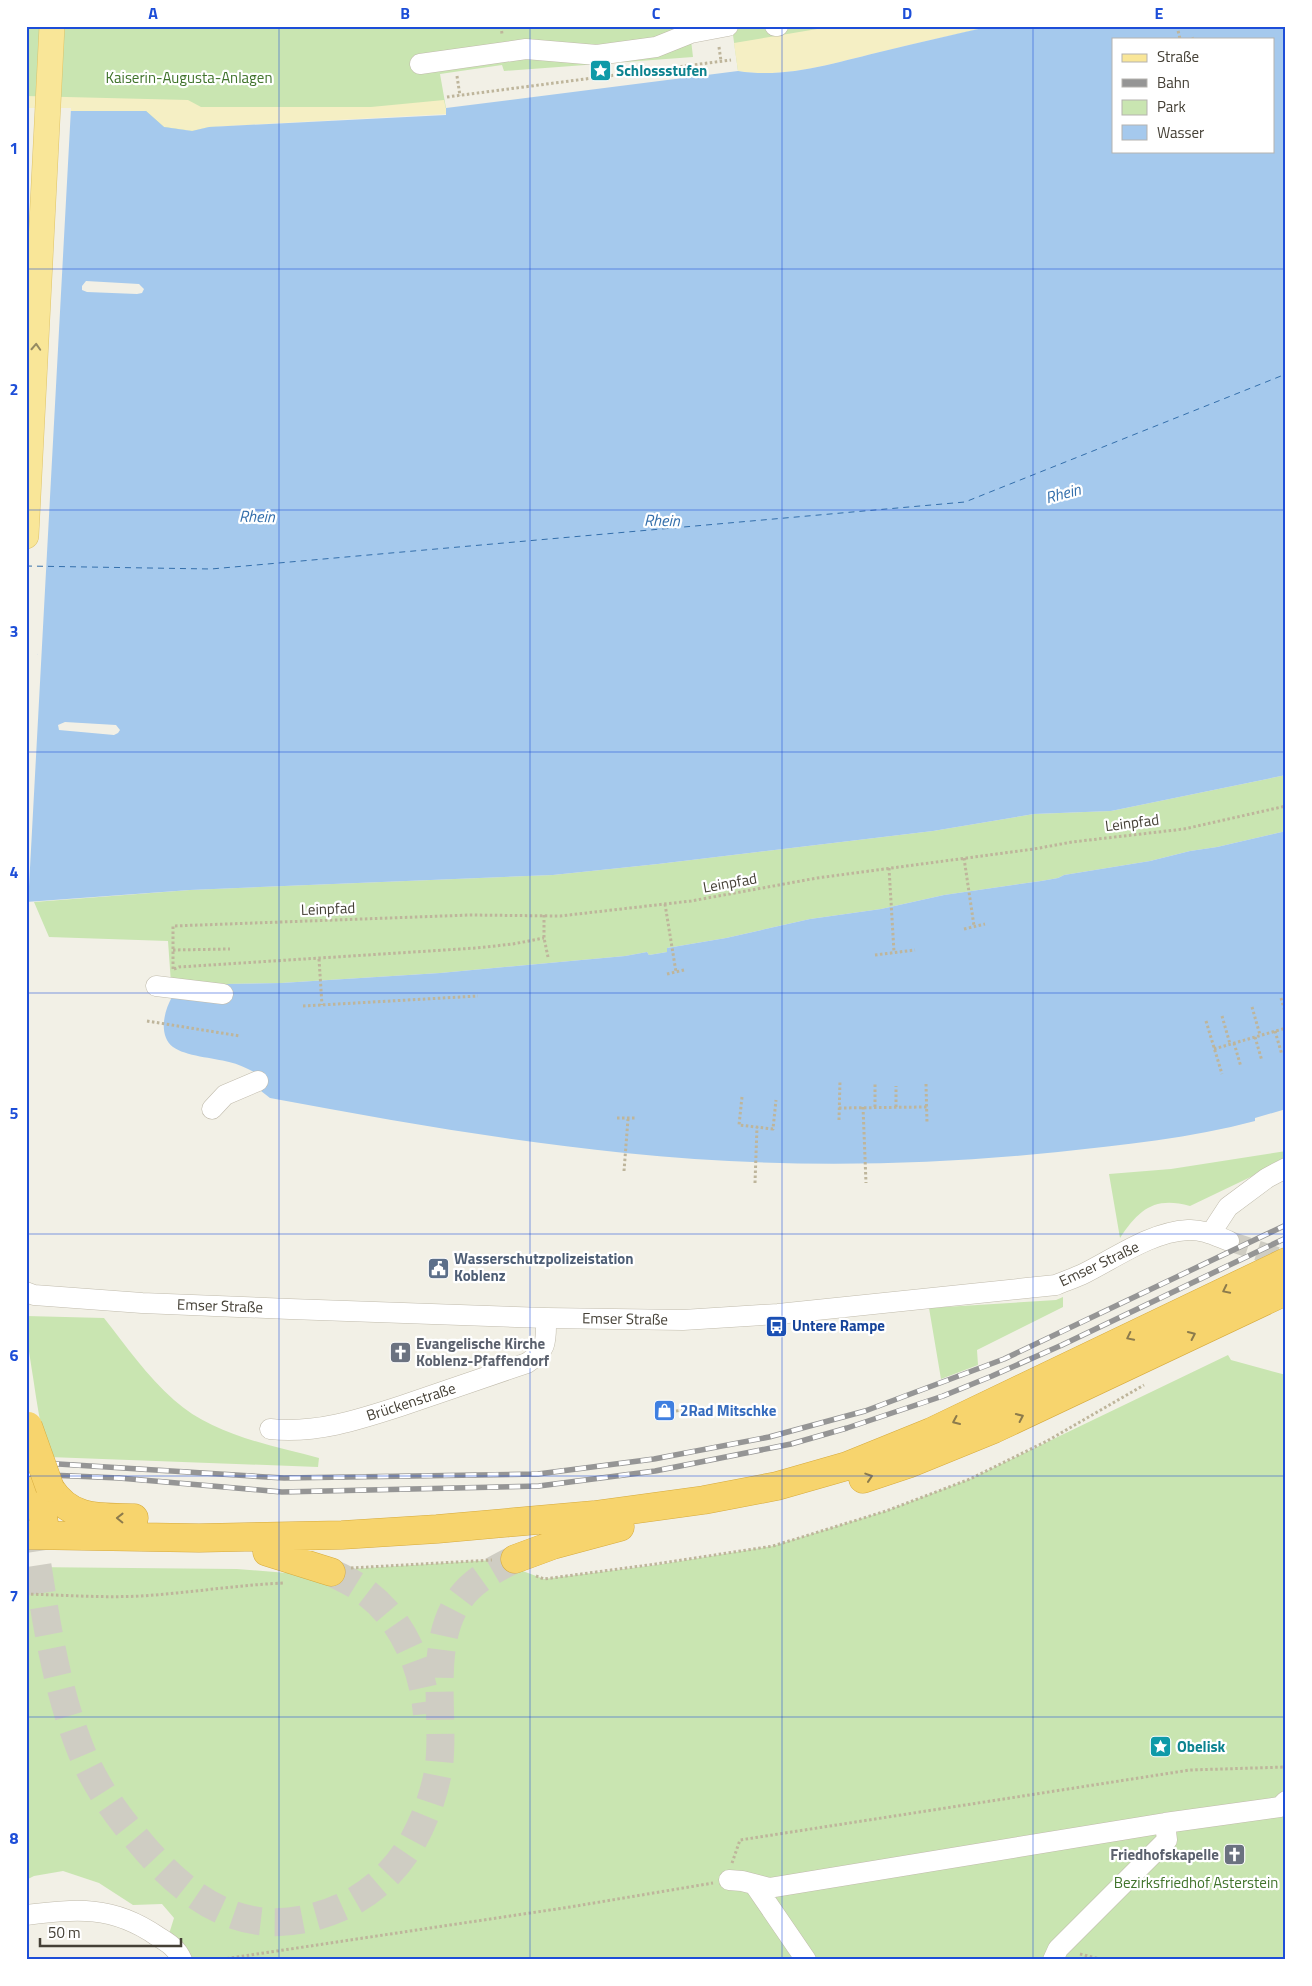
<svg xmlns="http://www.w3.org/2000/svg" width="1312" height="1986" font-family="'Titillium Web',sans-serif">
  <style>
    .green { fill: #c9e5b1 }
    .sand { fill: #f5efc4 }
    .water { fill: #a5c9ed; fill-rule: evenodd }
    .pier { fill: #f2f0e6 }
    .lines { fill: none; stroke-linecap: round; stroke-linejoin: round }
    .ferry { stroke: #346fab; stroke-width: 1; stroke-dasharray: 6 5; stroke-linecap: butt }
    .minor-tunnel { stroke: #cfcdc3; stroke-width: 20; stroke-dasharray: 20 10; stroke-linecap: butt }
    .highway-tunnel { stroke: #cfcdc3; stroke-width: 28; stroke-dasharray: 28 14; stroke-linecap: butt }
    .minor-casing { stroke: #c0bbac; stroke-width: 21 }
    .major-casing { stroke: #dec469; stroke-width: 26 }
    .highway-casing { stroke: #d6aa3d; stroke-width: 29 }
    .path { stroke: #beb59b; stroke-width: 3; stroke-dasharray: 2.5 2.5; stroke-linecap: butt }
    .minor { stroke: #fff; stroke-width: 20 }
    .major { stroke: #f9e698; stroke-width: 25 }
    .highway { stroke: #f7d46d; stroke-width: 28 }
    .rail-casing { stroke: #959595; stroke-width: 5.5 }
    .rail { stroke: #fff; stroke-width: 4; stroke-dasharray: 11; stroke-linecap: butt }
    .highway-bridge-casing { stroke: #d6aa3d; stroke-width: 29; stroke-linecap: butt }
    .highway-bridge { stroke: #f7d46d; stroke-width: 28 }
    .oneway { stroke: #968b62 }
    .oneway2 { stroke: #8c7b4c }
    .grid { fill: none; stroke: #1d4ed8; stroke-width: 1; stroke-opacity: 0.55 }
    .labels { text-anchor: middle; stroke-width: 4.5; stroke-linejoin: round; paint-order: stroke }
    .culture-label { font-size: 15px; font-weight: bold; fill: #0d838f; stroke: #fff; text-anchor: start }
    .park-label { font-size: 15px; fill: #41742c; stroke: #fff }
    .street-label { font-size: 15px; fill: #454036; stroke: #fff }
    .service-label { font-size: 15px; font-weight: bold; fill: #4e5e75; stroke: #fff; text-anchor: start }
    .transit-label { font-size: 15px; font-weight: bold; fill: #164399; stroke: #fff; text-anchor: start }
    .worship-label { font-size: 15px; font-weight: bold; fill: #5b616d; stroke: #fff; text-anchor: start }
    .shop-label { font-size: 15px; font-weight: bold; fill: #366cbe; stroke: #fff; text-anchor: start }
    .water-label { font-size: 16px; font-style: italic; fill: #346fab; stroke: #fff }
    .neatline { fill: none; stroke: #1d4ed8; stroke-width: 2 }
    .grid-label { font-size: 16px; text-anchor: middle; font-weight: bold; fill: #1d4ed8 }
  </style>
  <rect width="100%" height="100%" fill="#f2f0e6"/>
  <path class="green" d="M 26,26 L 992,26 L 932,39 L 738,71 L 733,35 L 691,40 L 693,57 L 504,71 L 502,65 L 440,74 L 446,108 L 209,127 L 193,131 L 26,111 Z
    M 1286,775 L 1286,831 L 1217,847 L 1190,851 L 1150,861 L 1064,875 L 1058,878 L 1041,881 L 944,895 L 881,909 L 810,919 L 726,938 L 667,948 L 667,952 L 649,955 L 647,952 L 625,956 L 440,973 L 281,983 L 226,984 L 223,994 L 172,997 L 168,941 L 49,937 L 34,902 L 190,890 L 553,875 L 658,864 L 933,831 L 1034,814 L 1111,811 Z
    M 1286,1151 L 1286,1160 L 1190,1206 C 1155,1196 1139,1209 1120,1238 L 1109,1174 L 1171,1169 Z
    M 1063,1297 L 1063,1307 L 977,1350 L 978,1365 L 941,1379 L 929,1308 L 1056,1300 Z
    M 26,1316 L 104,1318 C 126,1346 147,1376 174,1400 C 213,1435 270,1445 319,1458 L 318,1467 L 49,1457 C 41,1431 37,1404 33,1377 C 30,1357 26,1336 26,1316 Z
    M 1228,1355 L 1231,1360 L 1286,1375 L 1286,1960 L 190,1960 L 169,1934 L 174,1918 L 162,1904 L 133,1905 L 99,1883 L 63,1871 L 34,1876 L 26,1880 L 26,1567 L 237,1569 L 287,1573 L 493,1560 L 544,1579 L 656,1565 L 773,1546 L 886,1511 L 970,1479 Z"/>
  <path class="sand" d="M 835,26 L 992,26 C 956,34 920,42 884,51 C 837,62 787,79 738,71 L 734,43 Z
    M 26,96 L 188,100 L 201,107 L 371,107 L 444,100 L 447,114 L 209,127 L 193,131 L 164,127 L 146,111 L 26,111 Z"/>
  <path class="water" d="M 992,26 L 1286,26 L 1286,775 L 1111,811 L 1034,814 L 933,831 L 658,864 L 553,875 L 190,890 L 26,902 L 36,659 L 39,651 L 26,649 L 54,361 L 26,111 L 146,111 L 164,127 L 192,131 L 209,127 L 446,115 L 446,108 L 738,71 C 787,79 837,62 884,51 C 920,42 956,34 992,26 ZM 1113,39 L 1273,39 L 1273,151 L 1113,151 ZM 86,281 L 139,284 L 144,289 L 142,293 L 137,294 L 87,292 L 82,290 L 82,286 ZM 65,722 L 116,725 L 120,730 L 118,733 L 114,735 L 59,730 L 58,725 Z
    M 1286,831 L 1286,1109 L 1255,1118 L 1255,1121 C 1191,1138 1124,1145 1058,1152 C 914,1167 769,1168 625,1153 C 506,1141 388,1120 270,1098 L 261,1091 L 254,1072 C 246,1068 238,1064 229,1062 C 214,1058 185,1056 173,1047 C 158,1035 164,1011 172,997 L 223,994 L 226,984 L 281,983 L 440,973 L 625,956 L 647,952 L 649,955 L 667,952 L 667,948 L 726,938 L 810,919 L 881,909 L 944,895 L 1041,881 L 1058,878 L 1064,875 L 1150,861 L 1190,851 L 1217,847 Z"/>
  <path class="pier" d="M 26,108 L 71,108 L 28,905 L 26,656 L 35,657 L 38,654 L 35,652 L 26,651 L 26,359 L 49,360 L 53,358 L 51,355 L 26,354 Z"/>
  <g class="lines">
    <path class="ferry" d="M 26,566 L 211,569 L 965,502 L 1286,374"/>
    <path class="minor-tunnel" d="M 1229,1241 L 1286,1260"/>
    <path class="highway-tunnel" d="M 31,1524 C 43,1599 52,1677 80,1748 C 93,1782 115,1813 138,1840 C 196,1911 261,1947 350,1903 C 377,1889 398,1867 413,1841 C 426,1817 435,1792 439,1766 C 445,1714 428,1645 459,1600 C 473,1580 495,1569 515,1559
      M 331,1572 C 342,1578 354,1583 364,1591 C 403,1619 423,1668 427,1714"/>
    <defs>
      <path id="minor" d="M 775,26 L 778,26
        M 420,64 L 526,49 L 597,55 L 656,47 L 691,33 L 728,26
        M 156,986 L 223,994
        M 212,1109 L 225,1095 L 258,1081
        M 1211,1233 L 1228,1207 L 1267,1178 L 1286,1168
        M 26,1292 L 34,1295 L 142,1303 L 290,1309 L 546,1318 L 683,1320 L 778,1314 L 1056,1285 C 1065,1281 1075,1278 1085,1273 C 1117,1257 1151,1232 1188,1230 C 1203,1229 1216,1236 1229,1241
        M 270,1429 C 315,1434 358,1420 401,1406 C 443,1392 485,1377 527,1363 C 548,1350 546,1340 546,1318
        M 729,1880 L 742,1881 L 769,1888 L 1165,1823 L 1280,1807 L 1286,1801
        M 754,1884 L 806,1960
        M 26,1915 C 77,1909 112,1905 157,1936 C 167,1942 177,1948 182,1960
        M 1053,1960 L 1058,1949 L 1167,1840 L 1165,1823"/>
      <path id="major" d="M 26,536 L 52,26"/>
      <path id="highway" d="M 863,1479 L 908,1464 L 994,1429 L 1286,1291
        M 38,1488 L 44,1523
        M 50,1488 C 71,1521 100,1517 134,1518
        M 26,1535 L 199,1538 L 342,1535 L 437,1529 L 594,1515 L 704,1500 L 777,1486 L 847,1466 L 931,1432 L 1286,1262
        M 267,1552 L 331,1572
        M 515,1559 L 553,1545 L 620,1527"/>
    </defs>
    <use href="#minor" class="minor-casing"/>
    <use href="#major" class="major-casing"/>
    <use href="#highway" class="highway-casing"/>
    <path class="path" d="M 501,26 L 502,34
      M 1177,26 L 1180,39
      M 1192,39 L 1194,38
      M 719,47 L 721,61
      M 457,76 L 460,96
      M 447,97 L 731,60
      M 964,858 L 974,926
      M 889,868 L 894,952
      M 665,904 L 676,972
      M 544,915 L 544,938 L 548,957
      M 964,929 L 985,924
      M 173,950 L 230,949
      M 875,955 L 915,950
      M 319,959 L 322,1005
      M 173,969 L 173,926 L 470,915 L 560,916 L 691,901 L 817,878 L 1034,849 L 1072,842 L 1184,829 L 1286,806
      M 174,969 L 179,967 L 476,948 L 513,944 L 544,938
      M 667,974 L 684,970
      M 1281,998 L 1286,1015
      M 303,1006 L 478,996
      M 1252,1007 L 1260,1035
      M 1222,1016 L 1230,1044
      M 147,1021 L 240,1036
      M 1206,1021 L 1222,1074
      M 1275,1031 L 1282,1055
      M 1255,1037 L 1262,1061
      M 1234,1043 L 1241,1067
      M 1214,1049 L 1286,1028
      M 926,1084 L 927,1124
      M 742,1097 L 739,1125 L 773,1129 L 776,1100
      M 863,1107 L 866,1183
      M 875,1107 L 875,1084
      M 896,1107 L 896,1086
      M 839,1108 L 927,1107
      M 617,1118 L 637,1118
      M 839,1120 L 840,1080
      M 624,1171 L 628,1119
      M 755,1183 L 757,1127
      M 676,1411 L 689,1409
      M 351,1568 L 492,1560
      M 536,1576 L 544,1579 L 656,1564 L 773,1546 L 886,1511 L 970,1479 L 1047,1441 L 1144,1385
      M 26,1594 C 64,1595 102,1598 141,1596 C 189,1593 236,1585 285,1583
      M 732,1863 L 740,1840 L 1190,1770 L 1286,1767
      M 1080,1954 L 1104,1960
      M 217,1960 L 570,1907 L 713,1883"/>
    <use href="#minor" class="minor"/>
    <use href="#major" class="major"/>
    <use href="#highway" class="highway"/>
    <defs>
      <path id="rail" d="M 26,1462 L 284,1478 L 538,1474 L 654,1459 L 769,1437 L 865,1411 L 1004,1359 L 1286,1225
        M 26,1474 L 119,1478 L 282,1492 L 539,1486 L 655,1471 L 791,1444 L 847,1428 L 943,1396 L 992,1376 L 1062,1345 L 1286,1238"/>
    </defs>
    <use href="#rail" class="rail-casing"/>
    <use href="#rail" class="rail"/>
    <defs>
      <path id="highway-bridge" d="M 28,1426 L 50,1488"/>
    </defs>
    <use href="#highway-bridge" class="highway-bridge-casing"/>
    <use href="#highway-bridge" class="highway-bridge"/>
  </g>
  <defs><path id="oneway-chevron" d="M-2-3.5L2.5 0L-2 3.5" fill="none" stroke-width="1.6" stroke-linecap="round" stroke-linejoin="round" transform="scale(1.25)"/></defs>
  <use class="oneway" href="#oneway-chevron" transform="translate(36 347) rotate(-87)"/>
  <g class="oneway2">
    <use href="#oneway-chevron" transform="translate(1226 1290) rotate(154)"/>
    <use href="#oneway-chevron" transform="translate(1192 1335) rotate(-25)"/>
    <use href="#oneway-chevron" transform="translate(1130 1337) rotate(154)"/>
    <use href="#oneway-chevron" transform="translate(1020 1417) rotate(-25)"/>
    <use href="#oneway-chevron" transform="translate(956 1421) rotate(156)"/>
    <use href="#oneway-chevron" transform="translate(869 1477) rotate(-18)"/>
    <use href="#oneway-chevron" transform="translate(120 1518) rotate(-179)"/>
  </g>
  <path class="grid" d="M 279,26 L 279,1960M 530,26 L 530,1960M 782,26 L 782,1960M 1033,26 L 1033,1960M 26,269 L 1286,269M 26,510 L 1286,510M 26,752 L 1286,752M 26,993 L 1286,993M 26,1234 L 1286,1234M 26,1476 L 1286,1476M 26,1717 L 1286,1717"/>
  <defs>
    <symbol id="sight-square" viewBox="-11 -11 22 22"><rect x="-9" y="-9" width="18" height="18" rx="4" fill="#0f9aa8" stroke="#fff"/><path d="M0-6L1.8-2.2L6-1.7L2.9 1.2L3.7 5.4L0 3.3L-3.7 5.4L-2.9 1.2L-6-1.7L-1.8-2.2Z" fill="#fff"/></symbol>
    <symbol id="civic-square" viewBox="-11 -11 22 22"><rect x="-9" y="-9" width="18" height="18" rx="4" fill="#5c6f8a" stroke="#fff"/><path d="M-.6-6.5H3V-4.5H.6V-3L4-1V1h2V6H-6V1h2V-1L-.6-3ZM-1.2 2.5V6h2.4V2.5Z" fill="#fff"/></symbol>
    <symbol id="bus-square" viewBox="-11 -11 22 22"><rect x="-9" y="-9" width="18" height="18" rx="4" fill="#1a4fb4" stroke="#fff"/><path d="M-5-6H5V4H4V6H2V4H-2V6H-4V4H-5ZM-3.5-4V0h7V-4ZM-3.5 1.2v1.5H-2V1.2ZM2 1.2v1.5H3.5V1.2Z" fill="#fff"/></symbol>
    <symbol id="church-square" viewBox="-11 -11 22 22"><rect x="-9" y="-9" width="18" height="18" rx="4" fill="#6b7280" stroke="#fff"/><path d="M-1.2-6h2.4v3.5h3.3v2.4h-3.3V6h-2.4V-.1h-3.3v-2.4h3.3Z" fill="#fff"/></symbol>
    <symbol id="shop-square" viewBox="-11 -11 22 22"><rect x="-9" y="-9" width="18" height="18" rx="4" fill="#3f7fe0" stroke="#fff"/><path d="M-5-2.5h2.3a2.7 3.5 0 0 1 5.4 0H5L5.5 6h-11ZM-1.5-2.5h3a1.5 2.3 0 0 0-3 0Z" fill="#fff"/></symbol>
  </defs>
  <g fill-rule="evenodd">
    <use href="#sight-square" x="588" y="58" width="25" height="25"/>
    <use href="#civic-square" x="426" y="1256" width="25" height="25"/>
    <use href="#bus-square" x="764" y="1314" width="25" height="25"/>
    <use href="#church-square" x="388" y="1340" width="25" height="25"/>
    <use href="#shop-square" x="652" y="1398" width="25" height="25"/>
    <use href="#sight-square" x="1148" y="1734" width="25" height="25"/>
    <use href="#church-square" x="1222" y="1842" width="25" height="25"/>
  </g>
  <g class="labels">
    <g class="culture-label">
      <text x="616" y="76">Schlossstufen</text>
      <text x="1177" y="1752">Obelisk</text>
    </g>
    <g class="park-label">
      <text x="189" y="83">Kaiserin-Augusta-Anlagen</text>
      <text x="1196" y="1888">Bezirksfriedhof Asterstein</text>
    </g>
    <g class="street-label">
      <text transform="translate(1132 823) rotate(-7)" y="5">Leinpfad</text>
      <text transform="translate(730 883) rotate(-10)" y="5">Leinpfad</text>
      <text transform="translate(328 909) rotate(-2)" y="5">Leinpfad</text>
      <text transform="translate(1099 1264) rotate(-25)" y="5">Emser Straße</text>
      <text transform="translate(220 1306) rotate(2)" y="5">Emser Straße</text>
      <text transform="translate(625 1319) rotate(1)" y="5">Emser Straße</text>
      <text transform="translate(411 1402) rotate(-18)" y="5">Brückenstraße</text>
    </g>
    <g class="service-label">
      <text x="454" y="1264">Wasserschutzpolizeistation<tspan x="454" dy="17">Koblenz</tspan></text>
    </g>
    <g class="transit-label">
      <text x="792" y="1331">Untere Rampe</text>
    </g>
    <g class="worship-label">
      <text x="416" y="1349">Evangelische Kirche<tspan x="416" dy="17">Koblenz-Pfaffendorf</tspan></text>
      <text x="1219" y="1860" text-anchor="end">Friedhofskapelle</text>
    </g>
    <g class="shop-label">
      <text x="680" y="1416">2Rad Mitschke</text>
    </g>
    <g class="water-label">
      <text transform="translate(1063 493) rotate(-15)" y="6">Rhein</text>
      <text transform="translate(257 516) rotate(1)" y="6">Rhein</text>
      <text transform="translate(662 520) rotate(1)" y="6">Rhein</text>
    </g>
  </g>
  <rect width="1312" height="1986" fill="none" stroke="#ffffff" stroke-width="55"/>
  <rect x="1112" y="38" width="162" height="115" fill="#ffffff" stroke="#b5b3af"/>
  <rect x="1122" y="54" width="25" height="8" fill="#f9e698" stroke="#b5b3af"/>
  <text x="1157" y="62" font-size="15" fill="#454036">Straße</text>
  <rect x="1122" y="79" width="25" height="8" fill="#959595" stroke="#b5b3af"/>
  <text x="1157" y="88" font-size="15" fill="#454036">Bahn</text>
  <rect x="1122" y="100" width="25" height="15" fill="#c9e5b1" stroke="#b5b3af"/>
  <text x="1157" y="112" font-size="15" fill="#454036">Park</text>
  <rect x="1122" y="125" width="25" height="15" fill="#a5c9ed" stroke="#b5b3af"/>
  <text x="1157" y="138" font-size="15" fill="#454036">Wasser</text>
  <path d="M40 1938v8h141v-8" fill="none" stroke="#454036" stroke-width="2.5"/>
  <text x="48" y="1938" font-size="15" fill="#454036" stroke="#ffffff" stroke-width="4" paint-order="stroke">50 m</text>
  <rect x="28" y="28" width="1256" height="1930" class="neatline"/>
  <g class="grid-label">
    <text x="153" y="19">A</text>
    <text x="405" y="19">B</text>
    <text x="656" y="19">C</text>
    <text x="907" y="19">D</text>
    <text x="1159" y="19">E</text>
    <text x="14" y="154">1</text>
    <text x="14" y="395">2</text>
    <text x="14" y="637">3</text>
    <text x="14" y="878">4</text>
    <text x="14" y="1119">5</text>
    <text x="14" y="1361">6</text>
    <text x="14" y="1602">7</text>
    <text x="14" y="1844">8</text>
  </g>
</svg>
